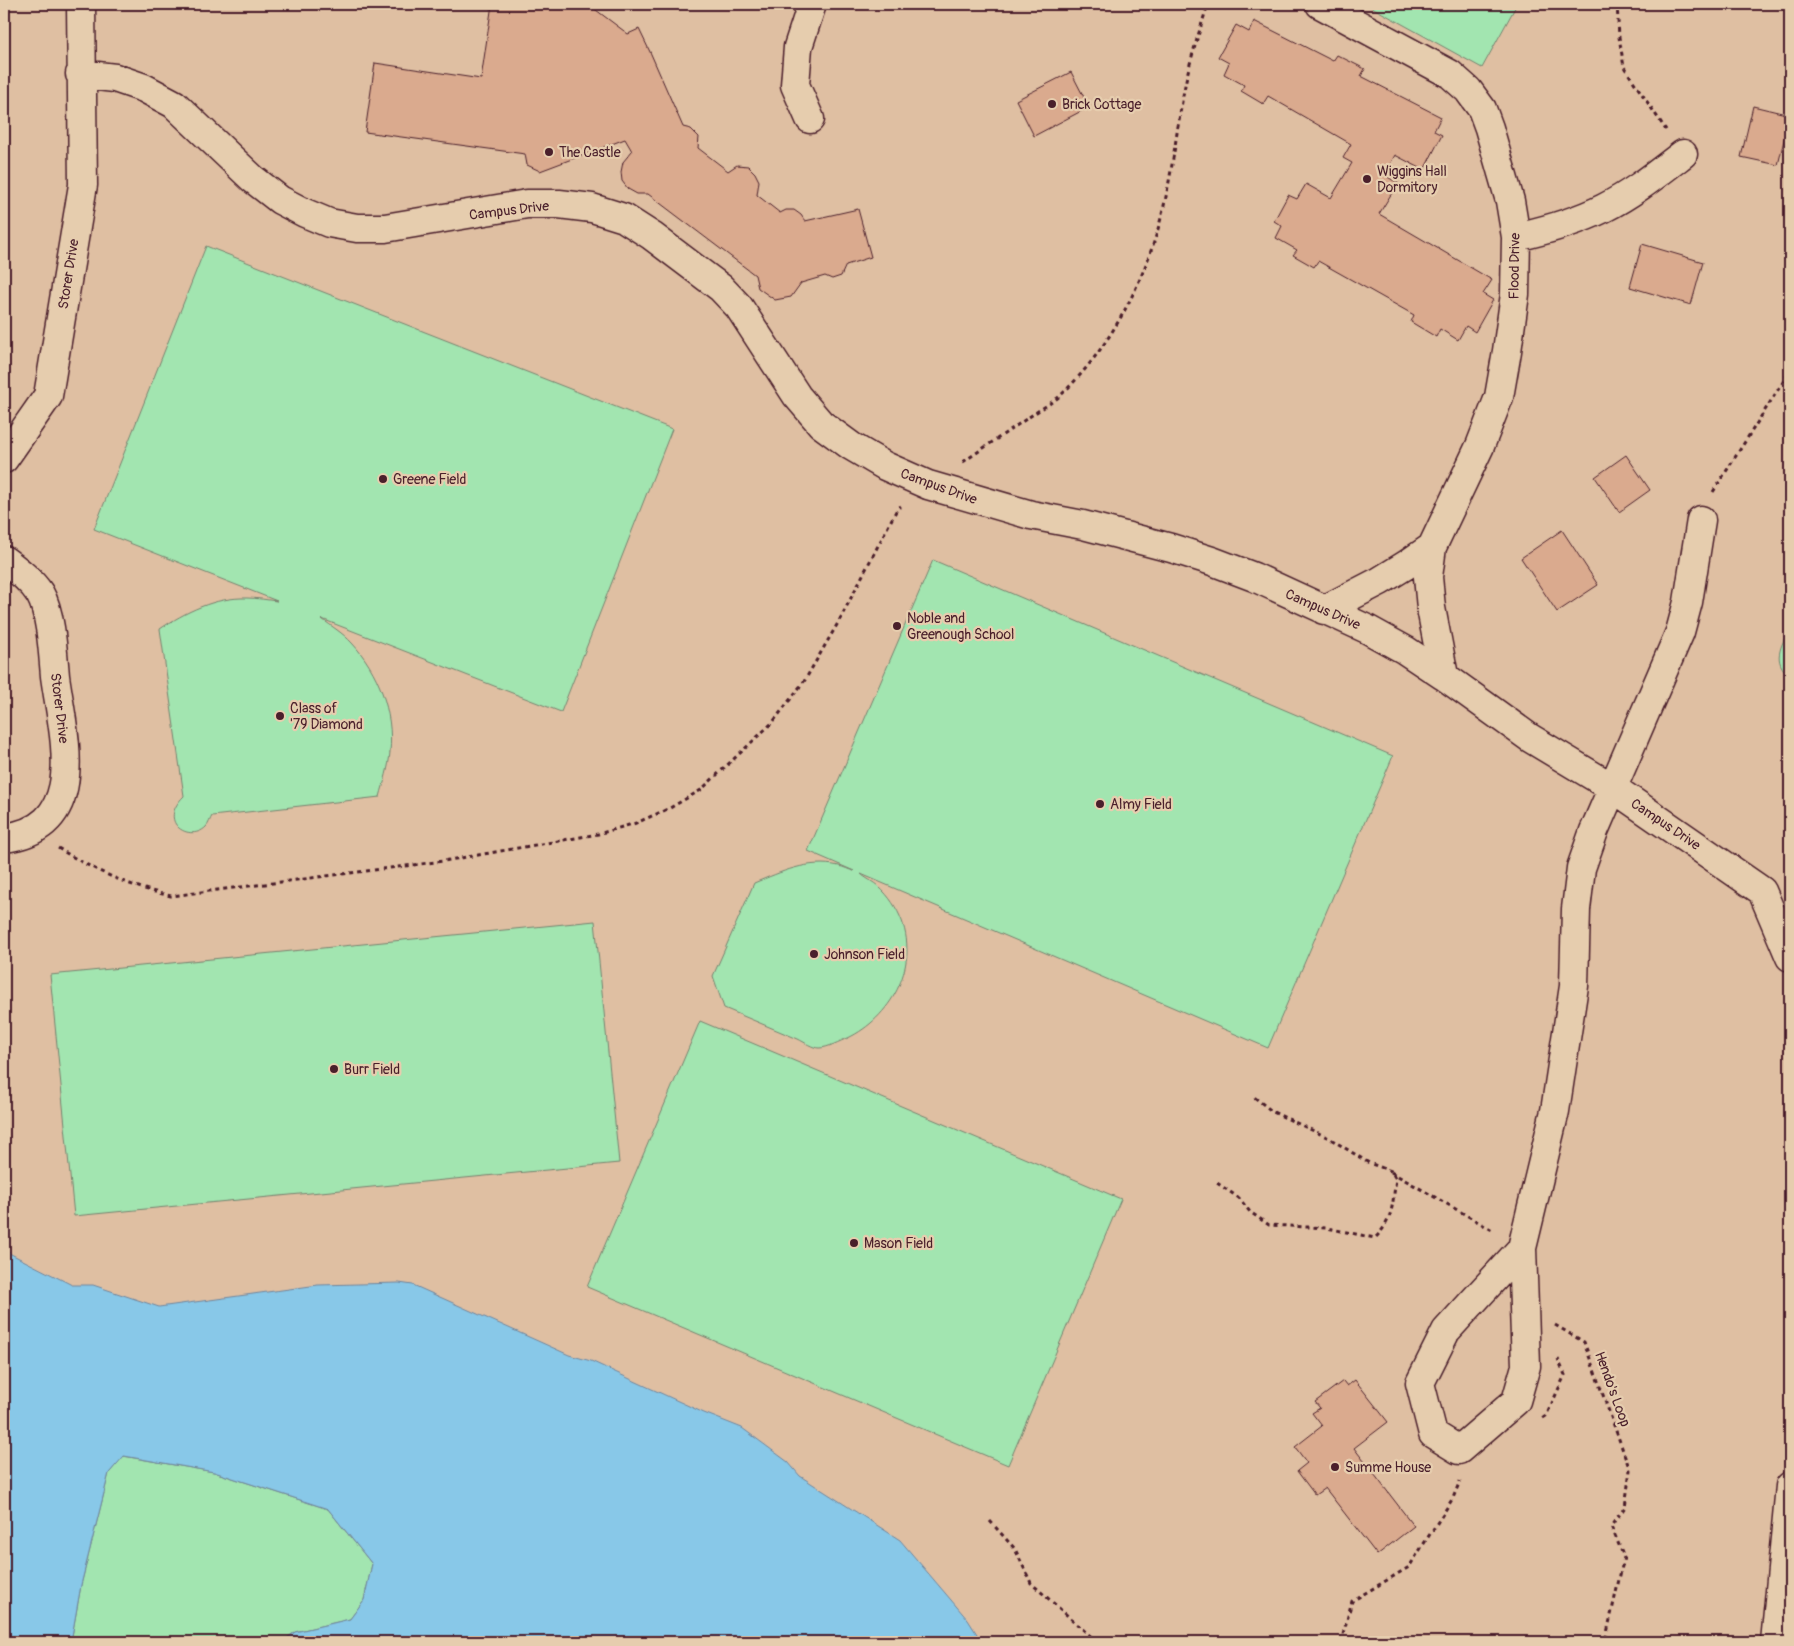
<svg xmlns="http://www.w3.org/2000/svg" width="1794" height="1646" font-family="Pangolin,sans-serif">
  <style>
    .built { fill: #dfbfa2 }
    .green { fill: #a2e5b0; stroke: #76826e }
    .water { fill: #88c8e8; stroke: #6f849c }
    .building { fill: #daaa8e; stroke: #4a1f2b }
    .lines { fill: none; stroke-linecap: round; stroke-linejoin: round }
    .minor-casing { stroke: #4a1f2b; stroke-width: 31 }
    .path { stroke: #4a1f2b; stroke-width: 3; stroke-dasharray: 4 4; stroke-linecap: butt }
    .minor { stroke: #e6cdae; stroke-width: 28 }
    .poi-dot { fill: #4a1f2b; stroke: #e6cdae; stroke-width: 2 }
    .labels { text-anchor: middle; stroke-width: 4.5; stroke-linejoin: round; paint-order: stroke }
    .poi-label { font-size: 14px; fill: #4a1f2b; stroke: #e6cdae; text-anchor: start }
    .street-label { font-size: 14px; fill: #4a1f2b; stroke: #e6cdae }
  </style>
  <rect width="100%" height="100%" fill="#e6cdae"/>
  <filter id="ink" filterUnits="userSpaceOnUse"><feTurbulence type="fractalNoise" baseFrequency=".02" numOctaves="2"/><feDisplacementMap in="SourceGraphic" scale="10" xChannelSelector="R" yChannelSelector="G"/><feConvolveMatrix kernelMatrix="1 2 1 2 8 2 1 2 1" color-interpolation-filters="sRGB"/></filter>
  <g filter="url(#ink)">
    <path class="built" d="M 4,4 L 1790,4 L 1790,1642 L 982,1642 L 968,1620 L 900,1540 L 800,1476 L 787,1462 L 742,1428 L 704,1413 L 591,1361 L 569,1355 L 466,1309 L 399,1283 L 318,1285 L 159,1307 L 93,1285 L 72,1285 L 11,1254 L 4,1248 Z"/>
    <path class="green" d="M 1366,4 L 1517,4 L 1482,68 Z
      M 206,246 L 672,429 L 561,712 L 322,619 C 331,626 343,633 352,643 C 378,671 394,712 390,752 C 389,767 384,782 380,797 L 212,816 C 210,819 209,824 206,827 C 190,843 156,823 184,796 L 160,629 C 185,612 215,597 247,598 C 257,598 268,600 277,601 L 94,529 Z
      M 933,560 L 1393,756 L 1268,1048 L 861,874 C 865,878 874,882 879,887 C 889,896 897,908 902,921 C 919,968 890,1018 848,1038 C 840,1041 828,1048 819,1048 C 813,1048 804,1042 798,1039 C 773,1029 749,1018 724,1008 L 713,976 L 754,883 C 781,872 808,859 839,866 C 844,867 849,870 854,871 L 808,851 Z
      M 1790,628 L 1790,676 C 1771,661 1781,646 1790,628 Z
      M 595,921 L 619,1163 L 74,1216 L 50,975 Z
      M 700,1021 L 1121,1199 L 1008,1465 L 587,1287 Z
      M 123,1456 L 214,1472 L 328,1509 L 372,1564 L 364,1600 L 350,1619 L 295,1632 L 282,1642 L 71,1642 L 81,1585 L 109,1473 Z"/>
    <path class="water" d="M 4,1248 L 11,1254 L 72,1285 L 93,1285 L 159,1307 L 318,1285 L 399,1283 L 413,1285 L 569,1355 L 591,1361 L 704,1413 L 742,1428 L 788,1462 L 800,1476 L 900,1540 L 968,1620 L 982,1642 L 282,1642 L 295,1632 L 350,1619 L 364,1600 L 372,1564 L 328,1509 L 214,1472 L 124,1456 L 109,1473 L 81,1585 L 71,1642 L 4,1642 Z"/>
    <path class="building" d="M 492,4 L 588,4 L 628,34 L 639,29 L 651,54 L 683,127 L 691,129 L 699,137 L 698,148 L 728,171 L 737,165 L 748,166 L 755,173 L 759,181 L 757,195 L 780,213 L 786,210 L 794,210 L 801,215 L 805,221 L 858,209 L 871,257 L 846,265 L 841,276 L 832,279 L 825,276 L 801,283 L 791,297 L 775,300 L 758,288 L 755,275 L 648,194 L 637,194 L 628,189 L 622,181 L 621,172 L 623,162 L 632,151 L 625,139 L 540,171 L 527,165 L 525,154 L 365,132 L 375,63 L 481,79 Z
      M 1254,21 L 1333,61 L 1337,55 L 1365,69 L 1361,76 L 1441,117 L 1434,131 L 1442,135 L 1424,170 L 1395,155 L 1384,175 L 1398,183 L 1379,214 L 1492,280 L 1483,294 L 1493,300 L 1475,332 L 1466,326 L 1458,340 L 1440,329 L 1436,337 L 1411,322 L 1414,315 L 1318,261 L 1314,267 L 1293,255 L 1297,250 L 1276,238 L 1282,226 L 1274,221 L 1288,195 L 1297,199 L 1306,184 L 1331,198 L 1352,163 L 1343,158 L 1351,144 L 1268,96 L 1263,104 L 1241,91 L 1244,85 L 1224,74 L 1229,63 L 1218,57 L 1236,25 L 1249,32 Z
      M 1071,72 L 1089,107 L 1034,136 L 1016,100 Z
      M 1753,106 L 1790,115 L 1778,165 L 1741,157 Z
      M 1642,244 L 1703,262 L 1691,305 L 1630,287 Z
      M 1626,455 L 1650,490 L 1619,512 L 1595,477 Z
      M 1562,530 L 1598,585 L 1557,612 L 1521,558 Z
      M 1355,1380 L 1388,1422 L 1354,1448 L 1414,1526 L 1377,1555 L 1325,1488 L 1315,1495 L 1297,1471 L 1307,1463 L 1295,1447 L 1322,1426 L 1312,1413 L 1320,1408 L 1315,1402 L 1343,1381 L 1347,1386 Z"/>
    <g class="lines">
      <defs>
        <path id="minor" d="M 1320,4 L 1450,74 L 1468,90 L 1482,109 L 1489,128 L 1510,201 L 1516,237 L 1515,294 L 1507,351 L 1499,397 L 1480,446 L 1432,547 L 1406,565 L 1380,581 L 1324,610
          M 80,74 L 115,78 L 144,88 L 174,104 L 253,179 L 280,200 L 305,213 L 329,223 L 357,228 L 385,228 L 527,204 L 559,204 L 592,208 L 624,218 L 652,236 L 721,288 L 739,307 L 797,396 L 821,424 L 851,446 L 885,466 L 928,485 L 1031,515 L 1083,525 L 1171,548 L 1212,561 L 1254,577 L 1367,629 L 1405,650 L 1444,676 L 1530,738 L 1613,788 L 1762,891 L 1790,957
          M 810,119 L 795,85 L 798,47 L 812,4
          M 1516,237 C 1547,230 1576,222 1604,208 C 1632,194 1657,174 1683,154
          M 4,459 L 48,396 L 83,185 L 81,4
          M 1432,547 L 1428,577 L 1431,608 L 1444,676
          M 4,560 C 17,570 31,580 40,594 C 51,613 53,653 55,676 C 63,735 91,827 4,838
          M 1522,1248 L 1446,1331 L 1420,1383 L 1433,1434 L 1459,1450 L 1516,1401 L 1526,1366 L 1522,1248 L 1555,1111 L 1574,986 L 1576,909 L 1581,868 L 1594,831 L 1680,632 L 1688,602 L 1701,520
          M 1775,1642 L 1790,1486"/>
      </defs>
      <use href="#minor" class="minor-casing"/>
      <path class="path" d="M 1617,4 L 1619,37 L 1624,67 L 1666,130
        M 963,462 C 986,446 1009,431 1032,415 C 1042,408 1054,402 1062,394 C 1111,347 1146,279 1162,214 C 1173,170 1177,125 1186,80 C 1192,54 1200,29 1208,4
        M 1713,492 L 1790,371
        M 58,848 C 93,870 130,887 171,896 L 444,861 L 598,834 L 636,823 L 670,808 L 701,790 L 773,722 L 805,680 L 838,623 L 897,509 L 901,506
        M 1391,1172 L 1494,1231
        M 1217,1183 L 1239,1198 L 1250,1212 L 1269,1225 L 1327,1228 L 1375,1238 C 1394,1219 1392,1204 1396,1179 L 1391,1171 L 1369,1163 L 1329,1138 L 1273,1112 L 1254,1097
        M 1555,1325 L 1584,1342 L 1630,1470 L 1625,1507 L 1611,1526 L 1624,1557 L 1605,1642
        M 1543,1418 L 1546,1416 L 1565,1375 L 1558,1359
        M 990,1521 L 1015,1549 L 1031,1583 L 1097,1642
        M 1341,1642 L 1352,1601 L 1409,1567 L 1453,1498 L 1460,1481"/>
      <use href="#minor" class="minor"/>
    </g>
  </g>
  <g class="poi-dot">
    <circle cx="1052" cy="104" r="5"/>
    <circle cx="549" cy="152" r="5"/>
    <circle cx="1367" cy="179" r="5"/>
    <circle cx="383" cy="479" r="5"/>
    <circle cx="897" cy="626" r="5"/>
    <circle cx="280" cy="716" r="5"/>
    <circle cx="1100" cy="804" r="5"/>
    <circle cx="814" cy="954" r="5"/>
    <circle cx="334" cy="1069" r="5"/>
    <circle cx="854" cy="1243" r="5"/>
    <circle cx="1335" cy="1467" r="5"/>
  </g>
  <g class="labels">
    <g class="poi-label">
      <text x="1062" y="109">Brick Cottage</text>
      <text x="559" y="157">The Castle</text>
      <text x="1377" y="176">Wiggins Hall<tspan x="1377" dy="16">Dormitory</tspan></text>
      <text x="393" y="484">Greene Field</text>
      <text x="907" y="623">Noble and<tspan x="907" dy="16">Greenough School</tspan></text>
      <text x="290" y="713">Class of<tspan x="290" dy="16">'79 Diamond</tspan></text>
      <text x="1110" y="809">Almy Field</text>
      <text x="824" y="959">Johnson Field</text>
      <text x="344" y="1074">Burr Field</text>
      <text x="864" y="1248">Mason Field</text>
      <text x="1345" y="1472">Summe House</text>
    </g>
    <g class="street-label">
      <text transform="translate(509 210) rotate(-7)" y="5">Campus Drive</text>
      <text transform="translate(1514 266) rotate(-89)" y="5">Flood Drive</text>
      <text transform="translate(68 274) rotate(-81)" y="5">Storer Drive</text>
      <text transform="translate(939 486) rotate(20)" y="5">Campus Drive</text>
      <text transform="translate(1323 609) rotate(24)" y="5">Campus Drive</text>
      <text transform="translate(60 708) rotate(83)" y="5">Storer Drive</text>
      <text transform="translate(1666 824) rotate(34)" y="5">Campus Drive</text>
      <text transform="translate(1613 1389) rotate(70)" y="5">Hendo's Loop</text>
    </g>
  </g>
  <rect width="1794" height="1646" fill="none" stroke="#e6cdae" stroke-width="20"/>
  <rect x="10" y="10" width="1774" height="1626" fill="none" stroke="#4a1f2b" stroke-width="2" filter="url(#ink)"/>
</svg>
